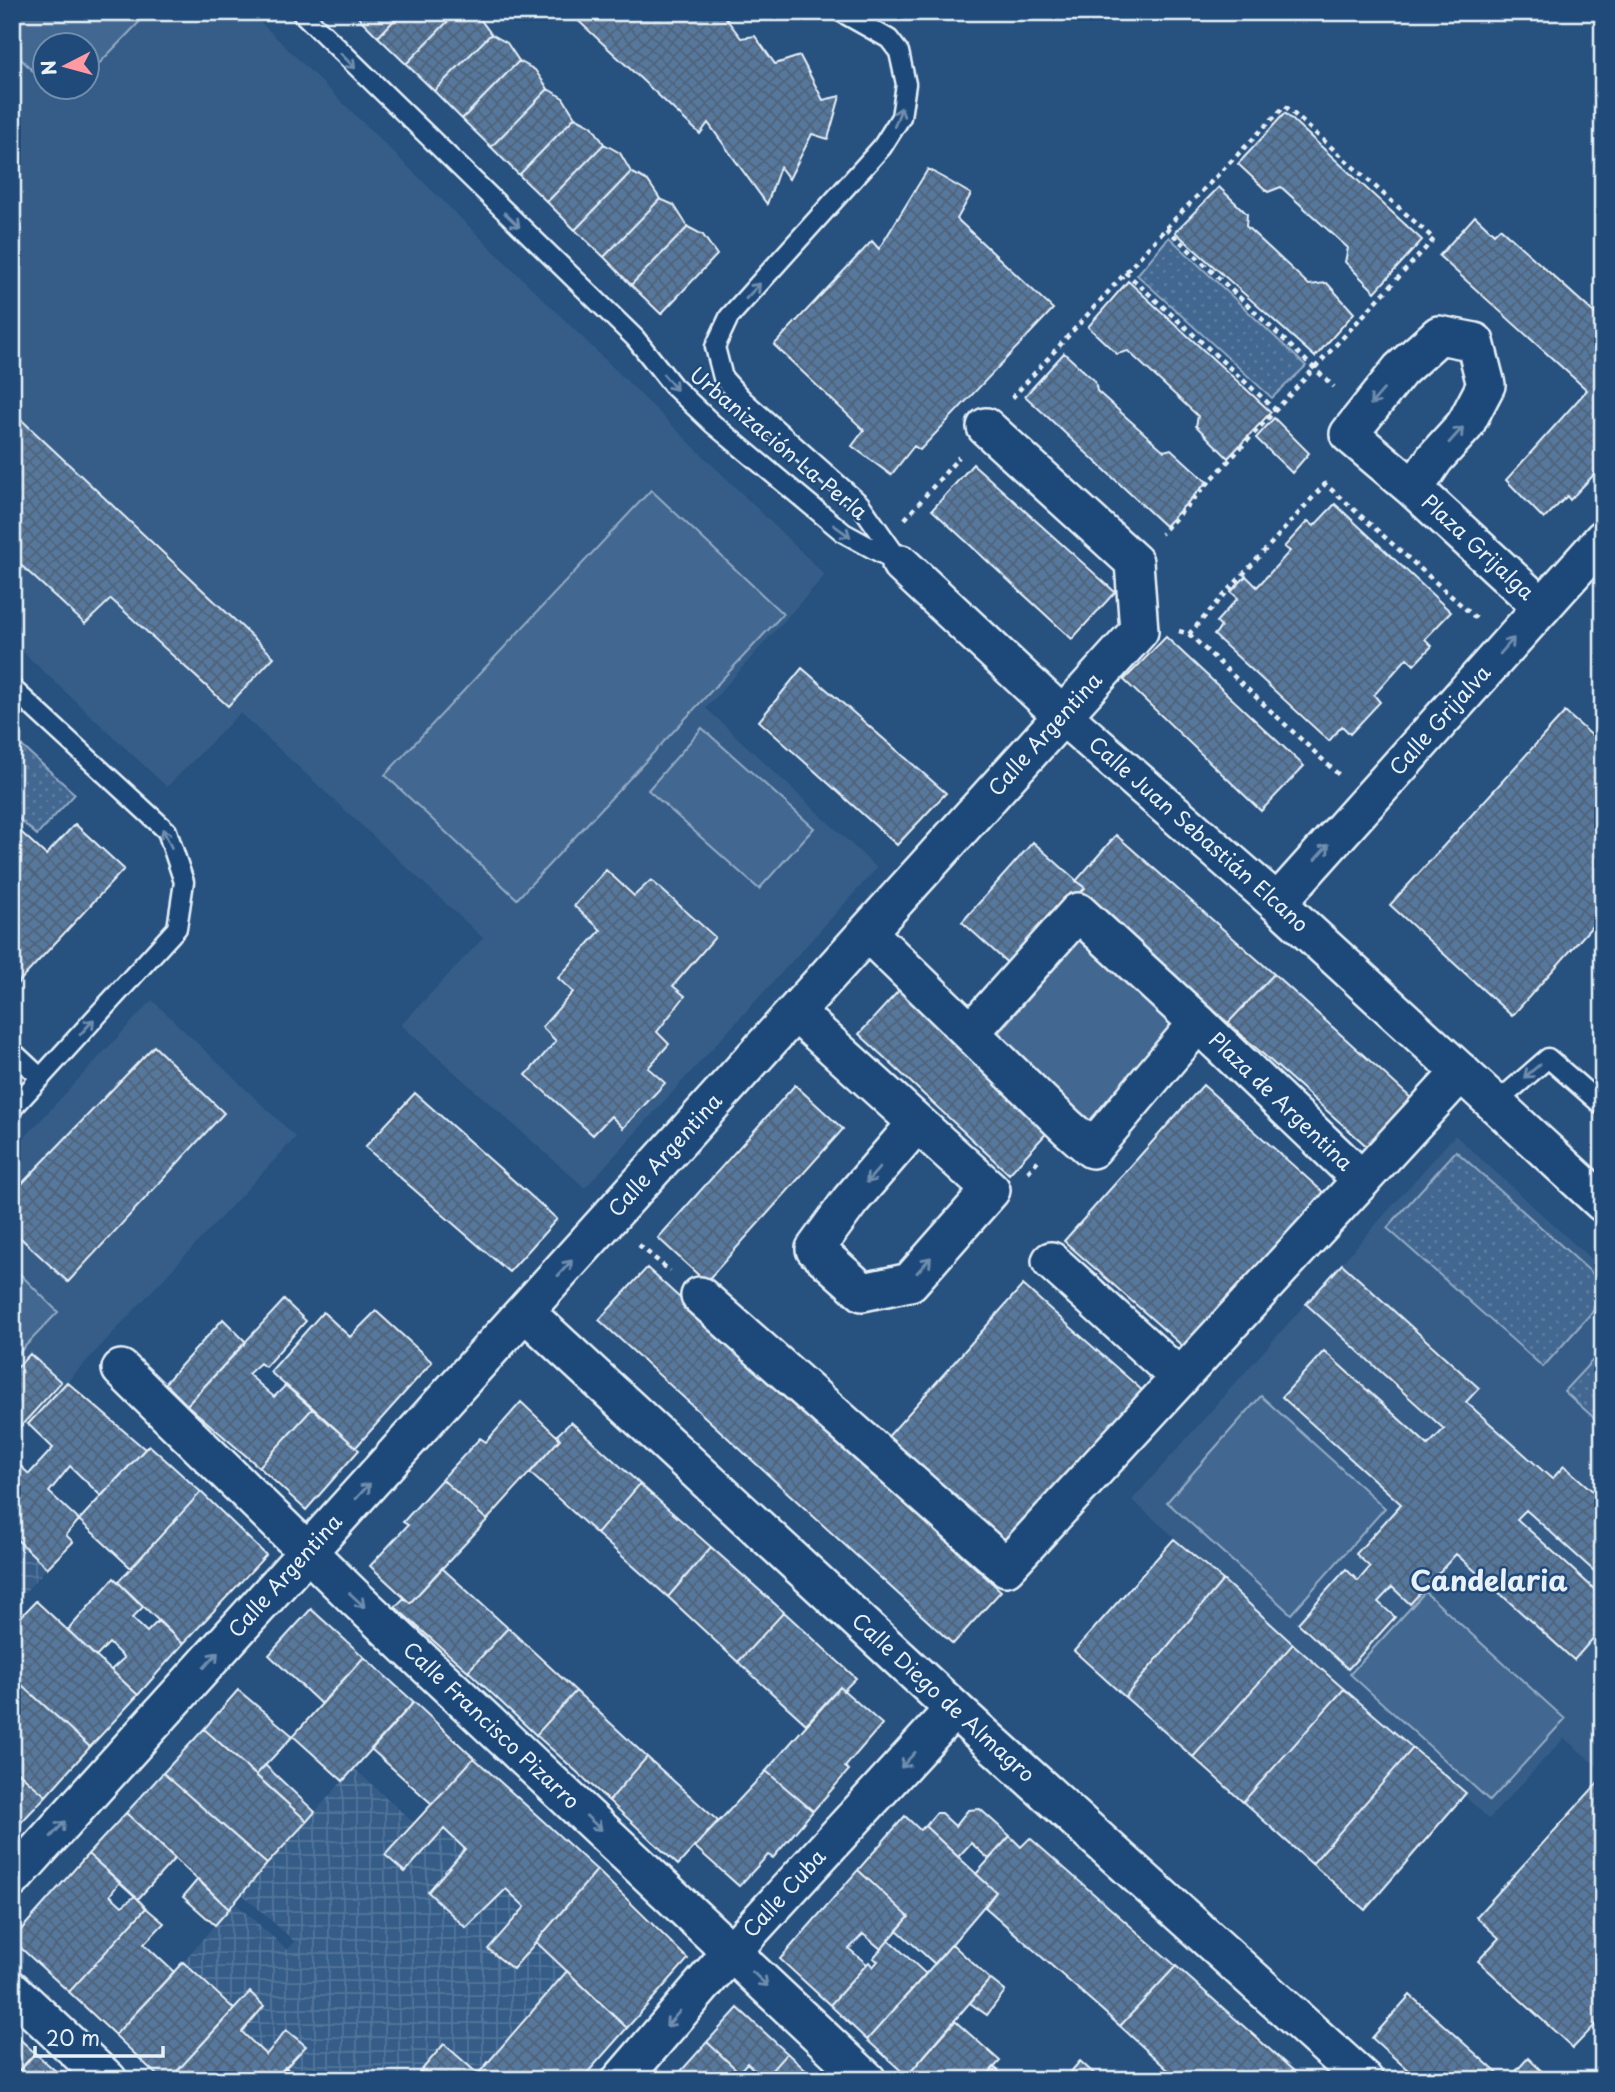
<svg xmlns="http://www.w3.org/2000/svg" width="1615" height="2092" font-family="'Playpen Sans',sans-serif">
  <style>
    .built { fill: #355d88; fill-rule: evenodd }
    .industrial { fill: url(#industrial-grid) }
    .grass { fill: url(#grass-dots); stroke: #96acc4; stroke-width: 2 }
    .green { fill: #436891; stroke: #96acc4; stroke-width: 2 }
    .building { fill: url(#building-cross-hatch); stroke: #e8f1f8; stroke-width: 2 }
    .lines { fill: none; stroke-linecap: round; stroke-linejoin: round }
    .service-casing { stroke: #e8f1f8; stroke-width: 23 }
    .minor-casing { stroke: #e8f1f8; stroke-width: 42 }
    .path { stroke: #e8f1f8; stroke-width: 4.5; stroke-dasharray: 5 5; stroke-linecap: butt }
    .service { stroke: #1f4a7a; stroke-width: 18 }
    .minor { stroke: #1f4a7a; stroke-width: 37 }
    .oneway { stroke: #6f8dac }
    .labels { text-anchor: middle; stroke-width: 5; stroke-linejoin: round; paint-order: stroke }
    .street-label { font-size: 21px; fill: #e8f1f8; stroke: #1f4a7a }
    .district-label { font-size: 28px; font-weight: bold; fill: #e8f1f8; stroke: #1f4a7a }
  </style>
  <defs>
    <pattern id="industrial-grid" width="8" height="8" patternUnits="userSpaceOnUse" patternTransform="scale(1.75)"><rect width="8" height="8" fill="#355d88"/><path d="M0 4h8M4 0v8" fill="none" stroke="#52759a"/></pattern>
    <pattern id="grass-dots" width="8" height="8" patternUnits="userSpaceOnUse" patternTransform="scale(1.75)"><rect width="8" height="8" fill="#436891"/><path d="M2 2h.1M6 6h.1" fill="none" stroke="#5e7ea1" stroke-width="1.8" stroke-linecap="round"/></pattern>
    <pattern id="building-cross-hatch" width="8" height="8" patternUnits="userSpaceOnUse" patternTransform="scale(1.75)"><rect width="8" height="8" fill="#57789d"/><path d="M0 0l8 8M0 8l8-8" fill="none" stroke="#4f6278"/></pattern>
  </defs>
  <rect width="100%" height="100%" fill="#27517f"/>
  <filter id="ink" filterUnits="userSpaceOnUse"><feTurbulence type="fractalNoise" baseFrequency=".0143" numOctaves="2"/><feDisplacementMap in="SourceGraphic" scale="14" xChannelSelector="R" yChannelSelector="G"/><feConvolveMatrix kernelMatrix="1 2 1 2 8 2 1 2 1" color-interpolation-filters="sRGB"/></filter>
  <g filter="url(#ink)">
    <path class="built" d="M 12,12 L 250,12 L 825,575 L 706,708 L 877,868 L 585,1188 L 401,1025 L 483,938 L 240,713 L 167,787 L 12,642 ZM 46,46 L 88,46 L 88,88 L 46,88 Z
      M 152,1000 L 296,1137 L 12,1441 L 12,1151 Z
      M 1455,1135 L 1603,1270 L 1603,1771 L 1564,1738 L 1489,1819 L 1413,1748 L 1132,1500 Z"/>
    <path class="industrial" d="M 12,1535 L 47,1568 L 12,1606 Z
      M 354,1768 L 415,1824 L 405,1872 L 444,1829 L 525,1907 L 488,1950 L 513,1969 L 536,1942 L 567,1971 L 478,2074 L 444,2044 L 413,2080 L 298,2080 L 285,2067 L 286,2030 L 266,2055 L 242,2032 L 263,2006 L 250,1992 L 234,2009 L 183,1962 L 234,1902 L 287,1950 L 295,1942 L 242,1894 Z"/>
    <path class="grass" d="M 1169,237 L 1306,366 L 1272,398 L 1137,275 Z
      M 12,737 L 75,794 L 37,835 L 12,813 Z
      M 1456,1151 L 1603,1283 L 1603,1300 L 1543,1367 L 1387,1228 Z
      M 1603,1349 L 1603,1426 L 1564,1391 Z"/>
    <path class="green" d="M 12,12 L 149,12 L 88,75 L 88,46 L 46,46 L 45,83 L 12,50 Z
      M 651,490 L 783,614 L 517,899 L 385,775 Z
      M 702,728 L 814,828 L 759,889 L 648,790 Z
      M 1081,937 L 1179,1023 L 1093,1123 L 995,1037 Z
      M 12,1266 L 58,1312 L 12,1360 Z
      M 1261,1396 L 1385,1508 L 1291,1614 L 1167,1502 Z
      M 1425,1592 L 1565,1719 L 1490,1801 L 1350,1674 Z"/>
    <path class="building" d="M 353,12 L 402,12 L 378,37 Z
      M 402,12 L 457,12 L 406,64 L 378,37 Z
      M 457,12 L 475,12 L 491,34 L 434,91 L 406,64 Z
      M 569,12 L 700,12 L 705,15 L 721,12 L 741,38 L 755,36 L 775,64 L 800,56 L 823,100 L 840,96 L 828,139 L 812,134 L 789,179 L 780,167 L 767,204 L 708,123 L 700,134 Z
      M 491,34 L 507,43 L 519,61 L 462,119 L 434,91 Z
      M 519,61 L 535,70 L 548,89 L 491,147 L 462,119 Z
      M 548,89 L 563,98 L 575,117 L 519,175 L 491,147 Z
      M 1285,113 L 1422,240 L 1375,292 L 1345,262 L 1348,248 L 1281,187 L 1268,192 L 1238,164 Z
      M 575,117 L 592,126 L 604,144 L 547,202 L 519,175 Z
      M 604,144 L 620,153 L 631,172 L 575,230 L 547,202 Z
      M 928,169 L 971,194 L 957,219 L 1053,309 L 920,450 L 914,446 L 891,475 L 852,446 L 864,430 L 774,345 L 872,241 L 879,249 Z
      M 631,172 L 648,181 L 660,199 L 604,257 L 575,230 Z
      M 1219,187 L 1247,214 L 1246,226 L 1309,285 L 1327,283 L 1354,313 L 1315,357 L 1175,232 Z
      M 660,199 L 674,205 L 688,227 L 631,285 L 604,257 Z
      M 1475,216 L 1494,234 L 1500,228 L 1603,321 L 1603,412 L 1595,420 L 1603,427 L 1603,465 L 1570,500 L 1567,496 L 1544,519 L 1506,480 L 1587,390 L 1439,256 Z
      M 688,227 L 703,235 L 717,255 L 661,314 L 631,285 Z
      M 1128,281 L 1271,412 L 1228,458 L 1196,426 L 1198,416 L 1128,351 L 1117,354 L 1088,327 Z
      M 1064,353 L 1095,381 L 1097,391 L 1164,451 L 1171,449 L 1207,482 L 1165,526 L 1025,396 Z
      M 12,411 L 274,657 L 228,706 L 111,599 L 85,624 L 12,557 Z
      M 1274,418 L 1309,453 L 1292,473 L 1256,438 Z
      M 973,464 L 1115,592 L 1072,639 L 932,510 Z
      M 1335,504 L 1451,612 L 1425,639 L 1432,646 L 1414,665 L 1407,658 L 1374,695 L 1380,702 L 1350,734 L 1342,726 L 1329,741 L 1214,635 L 1221,627 L 1216,622 L 1238,598 L 1231,592 L 1246,576 L 1257,587 L 1290,551 L 1284,547 L 1308,521 L 1314,526 Z
      M 1166,637 L 1304,766 L 1261,811 L 1124,680 Z
      M 802,668 L 946,793 L 897,845 L 759,721 Z
      M 1565,712 L 1603,745 L 1603,914 L 1512,1016 L 1390,905 Z
      M 12,824 L 46,855 L 75,824 L 124,869 L 16,985 L 12,981 Z
      M 1116,835 L 1274,974 L 1228,1023 L 1081,892 L 1085,888 L 1076,881 Z
      M 1033,842 L 1085,888 L 1012,967 L 962,922 Z
      M 606,870 L 634,896 L 651,880 L 715,937 L 673,986 L 685,996 L 657,1032 L 669,1044 L 648,1068 L 665,1083 L 623,1128 L 611,1116 L 593,1135 L 526,1075 L 556,1041 L 542,1027 L 573,992 L 558,978 L 601,930 L 574,906 Z
      M 1274,974 L 1422,1108 L 1379,1157 L 1228,1023 Z
      M 903,986 L 1054,1125 L 1009,1174 L 859,1034 Z
      M 154,1046 L 224,1113 L 68,1282 L 12,1230 L 12,1194 Z
      M 795,1085 L 843,1129 L 706,1282 L 658,1238 Z
      M 1203,1085 L 1324,1193 L 1186,1349 L 1064,1241 Z
      M 415,1093 L 557,1219 L 509,1272 L 365,1147 Z
      M 1342,1264 L 1479,1388 L 1466,1402 L 1552,1479 L 1564,1466 L 1603,1500 L 1603,1579 L 1526,1510 L 1517,1519 L 1603,1597 L 1603,1627 L 1574,1660 L 1456,1554 L 1410,1604 L 1392,1587 L 1378,1602 L 1395,1617 L 1348,1669 L 1298,1623 L 1346,1569 L 1358,1581 L 1370,1567 L 1356,1554 L 1401,1504 L 1282,1397 L 1324,1351 L 1428,1445 L 1444,1429 L 1306,1304 Z
      M 647,1268 L 1001,1591 L 953,1644 L 599,1320 Z
      M 1023,1285 L 1144,1392 L 1006,1548 L 885,1440 Z
      M 284,1300 L 306,1321 L 265,1367 L 260,1363 L 248,1374 L 274,1397 L 286,1385 L 313,1408 L 259,1467 L 187,1405 Z
      M 376,1311 L 432,1362 L 356,1447 L 270,1372 L 323,1312 L 350,1337 Z
      M 223,1319 L 246,1342 L 187,1405 L 165,1383 Z
      M 30,1354 L 61,1382 L 12,1436 L 12,1373 Z
      M 67,1382 L 145,1449 L 101,1496 L 70,1466 L 49,1492 L 79,1520 L 66,1535 L 73,1542 L 47,1568 L 12,1535 L 12,1458 L 29,1474 L 53,1448 L 28,1424 Z
      M 521,1402 L 560,1439 L 487,1520 L 442,1479 L 480,1438 L 486,1442 Z
      M 313,1408 L 359,1450 L 306,1510 L 259,1467 Z
      M 571,1422 L 640,1484 L 597,1534 L 530,1473 L 560,1439 L 557,1435 Z
      M 149,1445 L 201,1492 L 131,1568 L 79,1520 Z
      M 442,1479 L 487,1520 L 410,1603 L 370,1566 L 408,1525 L 403,1522 Z
      M 640,1484 L 711,1547 L 668,1597 L 597,1534 Z
      M 201,1492 L 266,1555 L 183,1644 L 118,1582 Z
      M 1174,1539 L 1223,1580 L 1125,1697 L 1074,1651 Z
      M 711,1547 L 784,1612 L 738,1662 L 668,1597 Z
      M 442,1568 L 508,1628 L 468,1671 L 395,1607 L 404,1598 L 410,1603 Z
      M 114,1578 L 143,1607 L 132,1618 L 147,1632 L 158,1621 L 183,1644 L 138,1695 L 111,1670 L 124,1658 L 109,1643 L 96,1657 L 68,1630 Z
      M 1223,1580 L 1293,1644 L 1193,1757 L 1125,1697 Z
      M 36,1601 L 138,1695 L 90,1747 L 12,1676 L 12,1626 Z
      M 311,1609 L 364,1657 L 321,1704 L 269,1655 Z
      M 784,1612 L 856,1678 L 843,1691 L 840,1687 L 806,1724 L 738,1662 Z
      M 508,1628 L 576,1691 L 536,1735 L 468,1671 Z
      M 1293,1644 L 1344,1689 L 1243,1802 L 1193,1757 Z
      M 364,1657 L 414,1702 L 343,1781 L 293,1736 Z
      M 12,1676 L 90,1747 L 46,1796 L 12,1767 Z
      M 840,1687 L 882,1724 L 845,1767 L 849,1770 L 813,1811 L 766,1771 Z
      M 1344,1689 L 1413,1748 L 1312,1864 L 1243,1802 Z
      M 238,1690 L 293,1736 L 256,1775 L 204,1729 Z
      M 576,1691 L 647,1757 L 609,1801 L 536,1735 Z
      M 414,1702 L 474,1758 L 432,1804 L 371,1749 Z
      M 204,1729 L 307,1821 L 267,1864 L 163,1773 Z
      M 1413,1748 L 1466,1793 L 1365,1910 L 1312,1864 Z
      M 647,1757 L 718,1821 L 678,1865 L 609,1801 Z
      M 474,1758 L 597,1870 L 513,1969 L 488,1949 L 525,1907 L 506,1889 L 466,1928 L 428,1892 L 465,1849 L 444,1829 L 405,1872 L 385,1855 Z
      M 265,1765 L 315,1812 L 307,1821 L 256,1775 Z
      M 12,1767 L 46,1796 L 12,1832 Z
      M 766,1771 L 813,1811 L 773,1858 L 768,1855 L 739,1886 L 695,1847 Z
      M 163,1773 L 267,1864 L 229,1909 L 126,1813 Z
      M 1603,1777 L 1603,2028 L 1597,2023 L 1573,2048 L 1478,1961 L 1499,1938 L 1476,1917 Z
      M 980,1809 L 1010,1836 L 989,1859 L 971,1843 L 958,1857 L 925,1826 L 936,1813 L 941,1813 L 955,1826 L 968,1810 Z
      M 126,1813 L 175,1858 L 138,1899 L 88,1854 Z
      M 905,1816 L 920,1830 L 925,1826 L 996,1892 L 935,1964 L 897,1930 L 909,1917 L 858,1870 Z
      M 1010,1836 L 1021,1847 L 1030,1838 L 1176,1966 L 1120,2026 L 985,1907 L 996,1892 L 976,1874 Z
      M 88,1854 L 120,1882 L 110,1895 L 122,1906 L 135,1896 L 146,1908 L 69,1992 L 12,1940 Z
      M 597,1870 L 688,1959 L 627,2028 L 536,1942 Z
      M 858,1870 L 909,1917 L 881,1949 L 863,1934 L 849,1949 L 867,1964 L 830,2005 L 780,1959 Z
      M 198,1879 L 229,1909 L 215,1925 L 183,1897 Z
      M 146,1908 L 164,1923 L 144,1944 L 174,1972 L 115,2035 L 69,1992 Z
      M 889,1940 L 926,1974 L 867,2040 L 830,2005 L 867,1964 L 869,1962 L 873,1967 L 878,1961 L 873,1958 Z
      M 952,1944 L 990,1979 L 907,2076 L 867,2040 Z
      M 183,1962 L 234,2009 L 169,2080 L 162,2080 L 115,2035 Z
      M 1176,1966 L 1304,2080 L 1179,2080 L 1120,2026 Z
      M 567,1971 L 627,2028 L 581,2080 L 485,2080 L 478,2074 Z
      M 990,1979 L 1005,1991 L 987,2015 L 970,2003 Z
      M 250,1992 L 264,2006 L 242,2032 L 266,2055 L 286,2030 L 306,2046 L 274,2080 L 169,2080 Z
      M 1410,1995 L 1505,2080 L 1419,2080 L 1372,2038 Z
      M 738,2008 L 787,2053 L 764,2079 L 747,2063 L 739,2072 L 707,2042 Z
      M 955,2021 L 1000,2061 L 983,2080 L 910,2080 L 907,2076 Z
      M 12,2032 L 35,2053 L 12,2078 Z
      M 707,2042 L 739,2072 L 749,2080 L 673,2080 Z
      M 444,2044 L 478,2074 L 485,2080 L 452,2080 L 446,2074 L 441,2080 L 413,2080 Z
      M 35,2053 L 66,2080 L 12,2080 Z
      M 787,2053 L 816,2080 L 763,2080 Z
      M 1528,2058 L 1551,2080 L 1508,2080 Z
      M 1080,2061 L 1101,2080 L 1064,2080 Z
      M 285,2067 L 298,2080 L 274,2080 Z
      M 994,2067 L 1008,2080 L 983,2080 Z"/>
    <g class="lines">
      <defs>
        <path id="service" d="M 301,12 L 635,338 L 673,386 L 713,424 L 844,533 L 901,564
          M 841,12 L 889,39 L 899,52 L 906,84 L 901,117 L 882,147 L 729,317 L 715,347 L 723,378 L 743,400 L 860,504 L 900,561
          M 12,688 L 167,831 L 184,882 L 177,928 L 12,1109
          M 12,1051 L 41,1078
          M 1495,1104 L 1548,1058 L 1603,1106"/>
        <g id="minor">
          <path id="s1" d="M 1414,489 L 1435,458 L 1465,425 L 1486,385 L 1475,342 L 1439,335 L 1400,370 L 1349,434 L 1414,489 L 1542,607"/>
          <path id="s2" d="M 901,564 L 1063,716 L 1277,903 L 1603,1203"/>
          <path id="s3" d="M 1277,903 L 1603,539"/>
          <path d="M 868,933 L 1067,1127 L 1092,1149 L 1198,1023 L 1078,912 L 971,1032"/>
          <path d="M 796,1013 L 991,1190 L 910,1282 L 863,1292 L 815,1249 L 850,1201 L 917,1123"/>
          <path id="s4" d="M 1198,1023 L 1362,1180"/>
          <path d="M 1051,1261 L 1180,1378"/>
          <path d="M 700,1296 L 1006,1567 L 1461,1072"/>
          <path id="s5" d="M 525,1312 L 954,1709 L 1364,2080"/>
          <path id="s6" d="M 121,1369 L 355,1598 L 867,2080"/>
          <path id="s7" d="M 12,1879 L 1139,631 L 1134,562 L 986,427"/>
          <path d="M 12,1990 L 108,2080"/>
          <path id="s8" d="M 621,2080 L 731,1952 L 954,1709"/>
        </g>
      </defs>
      <use href="#service" class="service-casing"/>
      <use href="#minor" class="minor-casing"/>
      <path class="path" d="M 1166,228 L 1334,387
        M 1125,272 L 1277,411
        M 1012,398 L 1166,228 L 1285,106 L 1434,239 L 1161,534
        M 905,519 L 959,457
        M 1179,631 L 1189,634 L 1325,484 L 1477,619
        M 1189,634 L 1339,775
        M 1028,1172 L 1040,1158
        M 639,1245 L 670,1271"/>
      <use href="#service" class="service"/>
      <use href="#minor" class="minor"/>
    </g>
    <defs><path id="oneway-shaft" d="M-6 0H5M1.5-3L5.5 0L1.5 3" fill="none" stroke-width="1.6" stroke-linecap="round" stroke-linejoin="round" transform="scale(1.75)"/></defs>
    <g class="oneway">
      <use href="#oneway-shaft" transform="translate(348 61) rotate(46)"/>
      <use href="#oneway-shaft" transform="translate(898 117) rotate(-69)"/>
      <use href="#oneway-shaft" transform="translate(512 220) rotate(44)"/>
      <use href="#oneway-shaft" transform="translate(753 291) rotate(-47)"/>
      <use href="#oneway-shaft" transform="translate(670 382) rotate(49)"/>
      <use href="#oneway-shaft" transform="translate(1377 397) rotate(131)"/>
      <use href="#oneway-shaft" transform="translate(1456 435) rotate(-48)"/>
      <use href="#oneway-shaft" transform="translate(842 531) rotate(36)"/>
      <use href="#oneway-shaft" transform="translate(1507 646) rotate(-49)"/>
      <use href="#oneway-shaft" transform="translate(167 838) rotate(-115)"/>
      <use href="#oneway-shaft" transform="translate(1322 852) rotate(-48)"/>
      <use href="#oneway-shaft" transform="translate(87 1027) rotate(-48)"/>
      <use href="#oneway-shaft" transform="translate(1532 1071) rotate(140)"/>
      <use href="#oneway-shaft" transform="translate(873 1175) rotate(131)"/>
      <use href="#oneway-shaft" transform="translate(924 1265) rotate(-48)"/>
      <use href="#oneway-shaft" transform="translate(565 1268) rotate(-48)"/>
      <use href="#oneway-shaft" transform="translate(363 1491) rotate(-48)"/>
      <use href="#oneway-shaft" transform="translate(357 1600) rotate(43)"/>
      <use href="#oneway-shaft" transform="translate(211 1660) rotate(-48)"/>
      <use href="#oneway-shaft" transform="translate(908 1760) rotate(133)"/>
      <use href="#oneway-shaft" transform="translate(594 1823) rotate(43)"/>
      <use href="#oneway-shaft" transform="translate(58 1829) rotate(-48)"/>
      <use href="#oneway-shaft" transform="translate(760 1979) rotate(43)"/>
      <use href="#oneway-shaft" transform="translate(673 2019) rotate(131)"/>
    </g>
  </g>
  <g class="labels">
    <g class="street-label">
      <text transform="translate(778 444) rotate(40)" y="7">Urbanización La Perla</text>
      <text dy="7" stroke="none"><textPath href="#s1" startOffset="514">Plaza Grijalga</textPath></text>
      <text dy="7" stroke="none"><textPath href="#s3" startOffset="245">Calle Grijalva</textPath></text>
      <text dy="7" stroke="none"><textPath href="#s7" startOffset="1542">Calle Argentina</textPath></text>
      <text dy="7" stroke="none"><textPath href="#s2" startOffset="402">Calle Juan Sebastián Elcano</textPath></text>
      <text dy="7" stroke="none"><textPath href="#s4" startOffset="114">Plaza de Argentina</textPath></text>
      <text dy="7" stroke="none"><textPath href="#s7" startOffset="975">Calle Argentina</textPath></text>
      <text dy="7" stroke="none"><textPath href="#s7" startOffset="408">Calle Argentina</textPath></text>
      <text dy="7" stroke="none"><textPath href="#s5" startOffset="569">Calle Diego de Almagro</textPath></text>
      <text dy="7" stroke="none"><textPath href="#s6" startOffset="514">Calle Francisco Pizarro</textPath></text>
      <text dy="7" stroke="none"><textPath href="#s8" startOffset="248">Calle Cuba</textPath></text>
    </g>
    <g class="district-label">
      <text x="1489" y="1591">Candelaria</text>
    </g>
  </g>
  <rect width="1615" height="2092" fill="none" stroke="#1f4a7a" stroke-width="42"/>
  <rect x="21" y="21" width="1573" height="2050" fill="none" stroke="#e8f1f8" stroke-width="2.5" filter="url(#ink)"/>
  <g transform="translate(66 66) rotate(264)"><circle r="33" fill="#1f4a7a" stroke="#6f8dac" stroke-width="2"/>
  <path d="M0-5L12 26L0 18L-12 26Z" fill="#ff9aa2"/>
  <text y="-10" font-size="19" font-weight="bold" text-anchor="middle" fill="#e8f1f8">N</text>
  </g>
  <path d="M35 2046v10h128v-10" fill="none" stroke="#e8f1f8" stroke-width="3.5"/>
  <text x="46" y="2046" font-size="21" fill="#e8f1f8" stroke="#1f4a7a" stroke-width="5" paint-order="stroke">20 m</text>
</svg>
